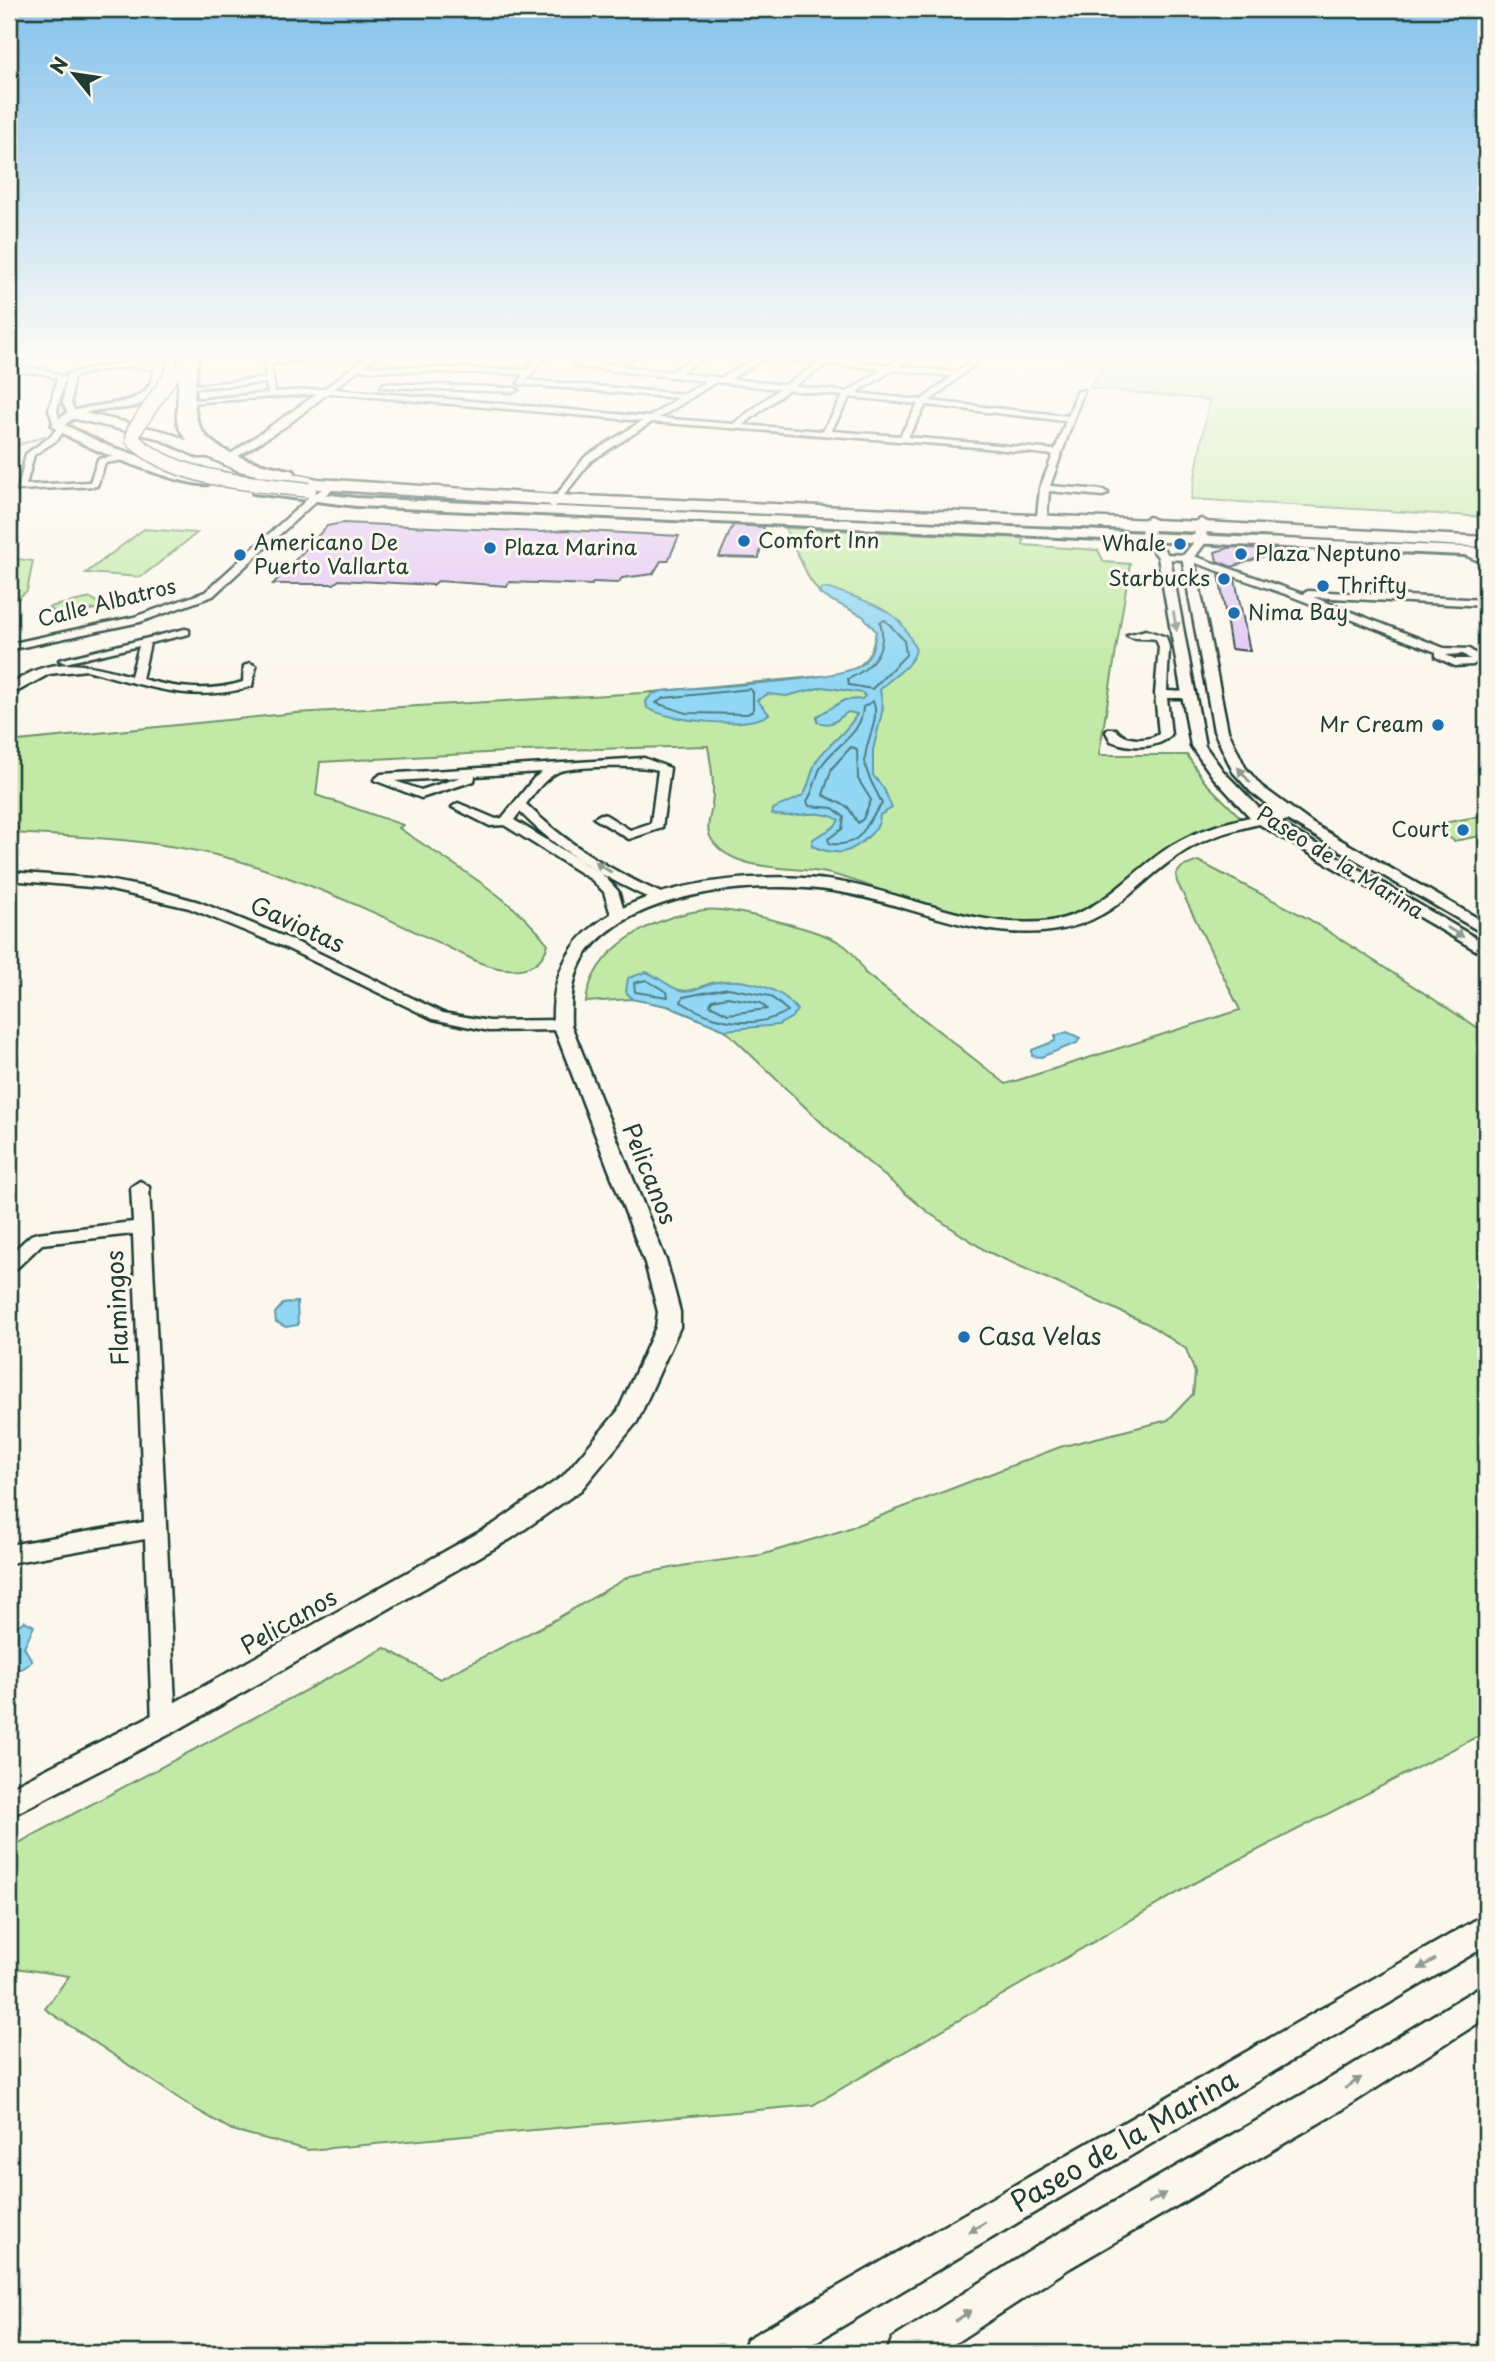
<svg xmlns="http://www.w3.org/2000/svg" width="1495" height="2362" font-family="'Playpen Sans',sans-serif">
  <style>
    .green { fill: #c2eaa6; stroke: #70946d; stroke-width: 2 }
    .water { fill: #92d7f4; stroke: #6499a7; stroke-width: 2 }
    .lines { fill: none; stroke-linecap: round; stroke-linejoin: round }
    .shore { stroke: #4d7b81; stroke-width: 2 }
    .stream { stroke: #6499a7; stroke-width: 2.5 }
    .building { fill: #e4c7f5; stroke: #1f3d34; stroke-width: 2 }
    .minor-casing { stroke: #1f3d34; stroke-width: 5 }
    .tertiary-casing { stroke: #1f3d34; stroke-width: 5 }
    .secondary-casing { stroke: #1f3d34; stroke-width: 6 }
    .trunk-casing { stroke: #1f3d34; stroke-width: 5 }
    .minor { fill: #fbf7ec; fill-rule: evenodd }
    .tertiary { fill: #fbf7ec; fill-rule: evenodd }
    .secondary { fill: #fbf7ec; fill-rule: evenodd }
    .trunk { fill: #fbf7ec; fill-rule: evenodd }
    .trunk-bridge-casing { stroke: #1f3d34; stroke-width: 17; stroke-linecap: butt }
    .trunk-bridge { stroke: #fbf7ec; stroke-width: 14 }
    .oneway { fill: #8d9a90 }
    .poi-dot { fill: #1f6fb2; stroke: #fbf7ec; stroke-width: 2.5 }
    .labels { text-anchor: middle; stroke-width: 6; stroke-linejoin: round; paint-order: stroke }
    .far-poi-label { font-size: 21px; fill: #1f3d34; stroke: #fbf7ec; text-anchor: start }
    .far-street-label { font-size: 21px; fill: #1f3d34; stroke: #fbf7ec }
    .street-label { font-size: 24px; fill: #1f3d34; stroke: #fbf7ec }
    .poi-label { font-size: 24px; fill: #1f3d34; stroke: #fbf7ec; text-anchor: start }
    .near-street-label { font-size: 28px; fill: #1f3d34; stroke: #fbf7ec }
  </style>
  <rect width="100%" height="100%" fill="#fbf7ec"/>
  <filter id="ink" filterUnits="userSpaceOnUse"><feTurbulence type="fractalNoise" baseFrequency=".0143" numOctaves="2"/><feDisplacementMap in="SourceGraphic" scale="14" xChannelSelector="R" yChannelSelector="G"/><feConvolveMatrix kernelMatrix="1 2 1 2 8 2 1 2 1" color-interpolation-filters="sRGB"/></filter>
  <g filter="url(#ink)">
    <path class="green" d="M 1046,354 L 1486,354 L 1486,517 L 1191,499 L 1209,400 L 1089,388 L 1106,362 Z
      M 785,528 L 1024,538 L 1023,545 L 1098,550 L 1104,562 L 1130,564 L 1099,755 L 1187,755 L 1204,781 L 1242,819 C 1195,840 1155,873 1110,898 C 1099,905 1086,914 1073,918 C 1035,929 990,924 952,915 C 909,905 870,882 826,873 C 795,866 733,873 712,840 C 704,828 711,817 712,804 C 715,785 711,766 708,746 L 521,751 L 320,762 L 316,795 L 403,825 L 399,828 C 449,863 511,895 548,944 C 539,977 504,972 478,962 C 405,926 329,890 252,865 C 174,840 90,837 9,833 L 9,742 L 296,713 L 642,693 L 824,676 C 857,672 871,665 876,631 L 863,616 L 821,595 L 809,578 Z
      M 144,529 L 197,533 L 141,577 L 86,573 Z
      M 9,558 L 33,561 L 27,591 L 9,605 Z
      M 91,598 L 105,607 L 59,617 L 49,607 Z
      M 1486,815 L 1486,835 L 1454,841 L 1433,825 Z
      M 1198,861 L 1309,919 L 1486,1033 L 1486,1732 L 1198,1881 L 813,2105 L 308,2150 L 232,2130 L 190,2106 L 45,2009 L 69,1976 L 9,1967 L 9,1848 L 385,1648 L 440,1679 L 549,1623 L 630,1576 L 687,1565 L 761,1555 L 844,1530 L 1060,1447 L 1168,1420 L 1193,1394 L 1195,1373 L 1186,1349 L 1148,1324 L 986,1251 L 929,1213 L 826,1127 L 725,1030 L 667,1006 L 632,999 L 586,1002 C 592,947 654,917 704,910 C 727,906 822,930 842,944 C 853,951 859,962 865,973 L 1006,1084 L 1240,1010 L 1177,882 L 1176,874 L 1182,867 Z"/>
    <path class="water" d="M 824,588 C 845,592 884,606 899,621 C 907,629 911,640 916,650 C 910,670 892,675 880,690 L 883,708 L 873,750 L 873,775 L 884,789 L 892,808 L 880,815 C 880,824 876,829 870,835 C 851,854 838,857 812,846 L 812,840 C 821,832 834,831 839,820 C 817,806 795,821 772,814 L 773,809 C 782,804 795,801 803,795 C 808,791 811,770 817,760 C 829,743 847,733 857,714 L 848,712 C 836,720 833,727 817,722 L 817,716 L 845,700 L 862,699 L 865,696 L 862,693 L 823,687 L 786,696 L 768,694 L 757,700 L 769,714 C 749,730 669,721 647,708 L 646,701 L 652,694 L 662,691 C 698,687 840,681 861,665 C 871,657 875,643 876,631 L 863,616 L 821,595 L 819,590 Z
      M 646,972 C 658,976 668,987 680,990 C 692,993 701,986 712,983 C 739,976 781,986 797,1010 L 791,1018 L 778,1025 L 725,1030 L 668,1006 L 632,999 L 626,992 L 628,978 Z
      M 1067,1032 L 1080,1038 L 1077,1043 L 1041,1057 L 1032,1056 L 1032,1050 L 1055,1041 L 1055,1036 Z
      M 297,1302 L 298,1325 L 286,1327 L 276,1322 L 275,1313 L 283,1304 Z
      M 25,1621 L 34,1626 L 24,1647 L 32,1661 C 24,1669 19,1672 9,1666 L 9,1645 L 15,1637 L 12,1629 Z"/>
    <g class="lines">
      <path class="shore" d="M 885,620 L 904,640 L 906,655 L 872,689 L 849,685 L 848,679 C 872,669 888,648 880,622 Z
        M 750,689 L 753,692 L 753,711 L 747,714 L 686,713 L 656,703 L 664,698 Z
        M 873,701 C 881,721 864,741 865,762 C 866,777 877,790 882,804 C 863,825 865,847 830,844 L 828,839 L 842,829 L 844,817 L 833,808 L 809,806 L 807,801 C 815,790 815,776 822,765 C 836,744 862,735 863,707 Z
        M 851,747 L 857,749 L 858,779 L 871,800 L 863,819 L 858,823 L 848,807 L 823,795 L 832,768 Z
        M 646,980 L 667,992 L 668,997 L 635,992 L 634,983 Z
        M 728,988 L 770,996 L 788,1011 C 754,1031 713,1022 681,1002 L 683,997 Z
        M 727,997 L 761,1003 L 767,1009 L 728,1014 L 710,1005 L 712,1000 Z"/>
      <path class="stream" d="M 9,448 L 45,436"/>
    </g>
    <path class="building" d="M 343,523 L 540,532 L 567,530 L 679,536 L 668,561 L 661,561 L 653,574 L 622,578 L 618,583 L 593,582 L 592,585 L 509,582 L 507,586 L 438,581 L 433,585 L 339,580 L 334,584 L 273,584 L 327,526 Z
      M 733,525 L 764,527 L 759,558 L 719,557 Z
      M 1232,547 L 1282,550 L 1232,567 L 1217,561 L 1215,552 Z
      M 1219,574 L 1235,579 L 1250,651 L 1231,649 Z"/>
    <g class="lines">
      <defs>
        <path id="minor" d="M 16,354 L 24,354 L 19,367 L 46,370 L 65,378 L 57,410 L 61,427 L 65,429 L 57,440 L 34,455 L 26,485 L 90,482 L 98,459 L 129,454 L 132,459 L 105,463 L 97,486 L 18,490 L 26,454 L 51,436 L 58,427 L 54,425 L 49,410 L 57,379 L 45,374 L 12,371 Z
          M 148,354 L 156,354 L 154,360 C 128,371 99,366 73,378 L 71,403 L 76,414 L 69,416 L 63,403 L 66,375 C 88,365 137,366 148,354 Z
          M 191,354 L 227,354 L 193,358 L 189,356 Z
          M 333,354 L 367,354 L 271,364 L 275,392 L 324,389 L 370,354 L 378,354 L 364,366 L 527,370 L 538,356 L 537,354 L 591,354 L 583,362 L 611,365 L 630,354 L 639,354 L 620,366 L 670,372 L 701,354 L 710,354 L 680,373 L 721,378 L 757,357 L 750,354 L 828,358 L 890,365 L 907,354 L 916,354 L 899,366 L 957,372 L 979,354 L 987,354 L 930,401 L 1068,416 L 1077,392 L 1084,390 L 1050,486 L 1103,490 L 1108,493 L 1103,496 L 1049,491 L 1047,516 L 1042,519 L 1037,516 L 1040,488 L 1053,455 L 976,447 L 652,422 L 591,461 L 554,508 L 549,505 L 585,457 L 642,421 L 328,393 L 286,426 L 232,460 L 229,455 L 317,394 L 189,403 L 185,401 L 268,393 L 266,383 L 191,388 L 187,386 L 266,378 L 264,360 ZM 546,356 L 579,358 L 574,366 L 706,381 L 685,394 L 526,380 ZM 766,358 L 819,363 L 785,385 L 730,379 ZM 828,364 L 883,369 L 847,392 L 794,386 ZM 358,370 L 523,374 L 518,384 L 678,398 L 649,417 L 334,389 ZM 893,370 L 952,376 L 922,400 L 856,393 ZM 716,382 L 779,389 L 733,424 L 659,418 ZM 788,390 L 843,396 L 823,431 L 743,425 ZM 850,397 L 918,404 L 900,436 L 831,431 ZM 926,405 L 1066,421 L 1055,450 L 908,437 Z
          M 384,383 L 514,388 L 518,390 L 514,392 L 381,387 Z
          M 337,480 L 344,482 L 317,500 L 213,596 L 140,622 L 9,650 L 9,644 L 134,617 L 205,592 L 311,496 Z
          M 1460,549 L 1466,549 L 1486,557 L 1486,564 L 1460,553 Z
          M 1164,554 L 1191,555 L 1303,594 L 1308,591 L 1486,600 L 1486,606 L 1313,597 L 1444,648 L 1469,649 L 1482,658 L 1473,665 L 1455,666 L 1436,657 L 1436,652 L 1288,595 L 1187,560 L 1161,559 L 1159,557 ZM 1463,654 L 1470,659 L 1455,659 L 1446,655 Z
          M 185,629 L 189,630 L 189,634 L 150,643 L 142,679 C 175,688 209,693 243,682 L 244,666 L 250,663 L 256,666 L 252,686 C 195,705 142,685 87,670 L 49,674 L 9,696 L 9,687 C 46,654 88,663 131,676 L 139,646 L 65,663 L 59,660 Z
          M 1146,630 L 1166,637 L 1169,647 L 1167,691 L 1188,692 L 1194,695 L 1188,698 L 1167,698 L 1171,735 C 1157,750 1128,748 1111,741 L 1106,732 L 1108,729 L 1116,729 C 1123,741 1148,742 1159,734 L 1155,694 L 1159,647 L 1156,639 C 1147,637 1133,640 1127,635 Z
          M 644,758 L 670,768 L 662,828 L 629,839 L 594,818 L 601,814 L 606,815 L 630,830 L 651,823 L 658,770 C 643,765 571,766 558,772 C 544,779 535,792 526,804 C 566,844 616,874 668,896 L 668,902 L 658,902 C 608,880 558,851 520,812 L 514,820 L 602,874 L 618,891 L 626,918 L 619,922 L 612,918 L 604,892 L 592,880 L 504,825 L 490,826 L 452,807 L 458,803 L 496,819 L 502,818 L 534,778 L 542,772 L 475,776 L 474,781 L 421,798 L 374,780 L 381,774 ZM 461,777 L 421,790 L 395,781 Z
          M 9,872 L 102,879 L 149,888 L 199,902 L 292,940 L 443,1013 L 489,1021 L 562,1020 L 570,1025 L 562,1030 L 489,1031 L 433,1019 L 282,946 L 189,908 L 102,888 L 9,880 Z
          M 140,1181 L 149,1187 L 176,1723 L 173,1730 L 164,1733 L 155,1730 L 152,1723 L 145,1539 L 9,1563 L 9,1545 L 144,1522 L 133,1234 L 42,1244 L 16,1269 L 9,1271 L 9,1255 L 31,1235 L 37,1233 L 133,1222 L 131,1187 Z"/>
        <path id="tertiary" d="M 1149,517 L 1155,520 L 1153,536 L 1170,557 L 1205,746 L 1223,771 L 1259,808 L 1268,805 L 1251,792 L 1233,772 L 1214,731 L 1182,557 L 1194,542 L 1195,522 L 1201,519 L 1207,522 L 1206,542 L 1194,558 L 1228,731 L 1245,767 L 1261,786 L 1313,824 L 1486,923 L 1486,935 L 1287,820 L 1280,823 L 1486,944 L 1486,956 L 1259,824 C 1233,830 1207,837 1185,851 C 1134,883 1117,922 1051,931 C 975,941 907,902 833,891 C 760,880 634,889 586,954 C 572,974 570,1001 571,1025 L 667,1263 L 680,1312 L 680,1327 L 637,1422 L 581,1490 L 512,1538 L 174,1732 L 9,1817 L 9,1788 L 154,1714 L 494,1524 L 563,1476 L 618,1411 L 656,1327 L 658,1312 L 645,1263 L 553,1025 C 552,998 556,972 572,949 C 620,881 758,870 833,881 C 907,892 975,931 1051,921 C 1103,913 1130,872 1171,846 C 1195,831 1223,823 1250,817 L 1213,777 L 1191,746 L 1158,557 L 1141,536 L 1143,520 Z
          M 1486,1914 L 1486,1946 L 797,2353 L 742,2353 L 747,2339 Z
          M 1486,1983 L 1486,2018 L 1345,2108 L 1070,2268 L 940,2353 L 887,2353 L 892,2339 L 1044,2242 L 1321,2084 Z"/>
        <path id="secondary" d="M 156,354 L 166,354 C 155,440 105,388 65,425 L 108,446 L 208,478 L 208,484 C 185,488 69,443 52,425 C 78,395 137,415 151,382 C 155,374 154,363 156,354 Z
          M 188,354 L 198,354 C 197,375 191,399 197,420 C 208,456 263,464 294,471 L 294,477 C 280,479 261,471 247,467 C 176,445 183,418 188,354 Z
          M 257,486 L 356,498 L 1486,548 L 1486,556 L 356,506 L 253,493 L 253,487 Z"/>
        <path id="trunk" d="M 178,354 L 190,354 L 192,395 L 188,415 L 193,430 L 200,438 L 225,455 L 248,464 L 318,479 L 557,495 L 1202,522 L 1486,537 L 1486,547 L 1202,532 L 557,505 L 318,489 L 239,471 L 208,457 L 198,457 L 157,438 L 67,417 L 65,414 L 72,410 L 167,432 L 188,441 C 173,425 177,414 178,394 C 179,381 178,367 178,354 Z
          M 139,359 L 164,364 L 165,367 L 159,371 L 134,366 L 133,363 Z"/>
      </defs>
      <use href="#minor" class="minor-casing"/>
      <use href="#tertiary" class="tertiary-casing"/>
      <use href="#secondary" class="secondary-casing"/>
      <use href="#trunk" class="trunk-casing"/>
      <use href="#minor" class="minor"/>
      <use href="#tertiary" class="tertiary"/>
      <use href="#secondary" class="secondary"/>
      <use href="#trunk" class="trunk"/>
      <defs>
        <path id="trunk-bridge" d="M 173,373 L 134,431 L 133,440 C 176,481 252,483 309,490"/>
      </defs>
      <use href="#trunk-bridge" class="trunk-bridge-casing"/>
      <use href="#trunk-bridge" class="trunk-bridge"/>
    </g>
    <defs><path id="oneway-solid" d="M-6-.8H1V-3.2L6.5 0L1 3.2V.8H-6Z" transform="scale(1.75)"/></defs>
    <g class="oneway">
      <use href="#oneway-solid" transform="translate(1175 621) rotate(80)"/>
      <use href="#oneway-solid" transform="translate(1244 775) rotate(-129)"/>
      <use href="#oneway-solid" transform="translate(603 867) rotate(-147)"/>
      <use href="#oneway-solid" transform="translate(1455 932) rotate(30)"/>
      <use href="#oneway-solid" transform="translate(1427 1964) rotate(150)"/>
      <use href="#oneway-solid" transform="translate(1353 2083) rotate(-33)"/>
      <use href="#oneway-solid" transform="translate(1157 2198) rotate(-30)"/>
      <use href="#oneway-solid" transform="translate(977 2227) rotate(150)"/>
      <use href="#oneway-solid" transform="translate(963 2316) rotate(-33)"/>
    </g>
  </g>
  <linearGradient id="sky" x2="0" y2="1"><stop stop-color="#85c2ed"/><stop offset="0.52" stop-color="#fdfbf6"/><stop offset="1" stop-color="#fdfbf6" stop-opacity="0"/></linearGradient>
  <rect width="1495" height="685" fill="url(#sky)"/>
  <g class="poi-dot">
    <circle cx="744" cy="541" r="7"/>
    <circle cx="1180" cy="544" r="7"/>
    <circle cx="490" cy="548" r="7"/>
    <circle cx="1241" cy="554" r="7"/>
    <circle cx="240" cy="555" r="7"/>
    <circle cx="1224" cy="579" r="7"/>
    <circle cx="1323" cy="586" r="7"/>
    <circle cx="1234" cy="613" r="7"/>
    <circle cx="1438" cy="725" r="7"/>
    <circle cx="1463" cy="830" r="7"/>
    <circle cx="964" cy="1337" r="7"/>
  </g>
  <g class="labels">
    <g class="far-poi-label">
      <text x="758" y="548">Comfort Inn</text>
      <text x="254" y="550">Americano De<tspan x="254" dy="24">Puerto Vallarta</tspan></text>
      <text x="1166" y="551" text-anchor="end">Whale</text>
      <text x="504" y="555">Plaza Marina</text>
      <text x="1255" y="561">Plaza Neptuno</text>
      <text x="1210" y="586" text-anchor="end">Starbucks</text>
      <text x="1337" y="593">Thrifty</text>
      <text x="1248" y="620">Nima Bay</text>
      <text x="1424" y="732" text-anchor="end">Mr Cream</text>
      <text x="1449" y="837" text-anchor="end">Court</text>
    </g>
    <g class="far-street-label">
      <text transform="translate(107 603) rotate(-14)" y="7">Calle Albatros</text>
      <text transform="translate(1340 863) rotate(32)" y="7">Paseo de la Marina</text>
    </g>
    <g class="street-label">
      <text transform="translate(297 925) rotate(25)" y="8">Gaviotas</text>
      <text transform="translate(649 1174) rotate(68)" y="8">Pelicanos</text>
      <text transform="translate(118 1308) rotate(-93)" y="8">Flamingos</text>
      <text transform="translate(289 1622) rotate(-30)" y="8">Pelicanos</text>
    </g>
    <g class="poi-label">
      <text x="978" y="1345">Casa Velas</text>
    </g>
    <g class="near-street-label">
      <text transform="translate(1124 2141) rotate(-30)" y="10">Paseo de la Marina</text>
    </g>
  </g>
  <rect width="1495" height="2362" fill="none" stroke="#fbf7ec" stroke-width="35"/>
  <rect x="18" y="18" width="1460" height="2327" fill="none" stroke="#1f3d34" stroke-width="2.5" filter="url(#ink)"/>
  <g transform="translate(74 74) rotate(300)" stroke="#fbf7ec" stroke-width="5" paint-order="stroke">
  <path d="M0-5L12 26L0 18L-12 26Z" fill="#1f3d34"/>
  <text y="-10" font-size="19" font-weight="bold" text-anchor="middle" fill="#1f3d34">N</text>
  </g>
</svg>
